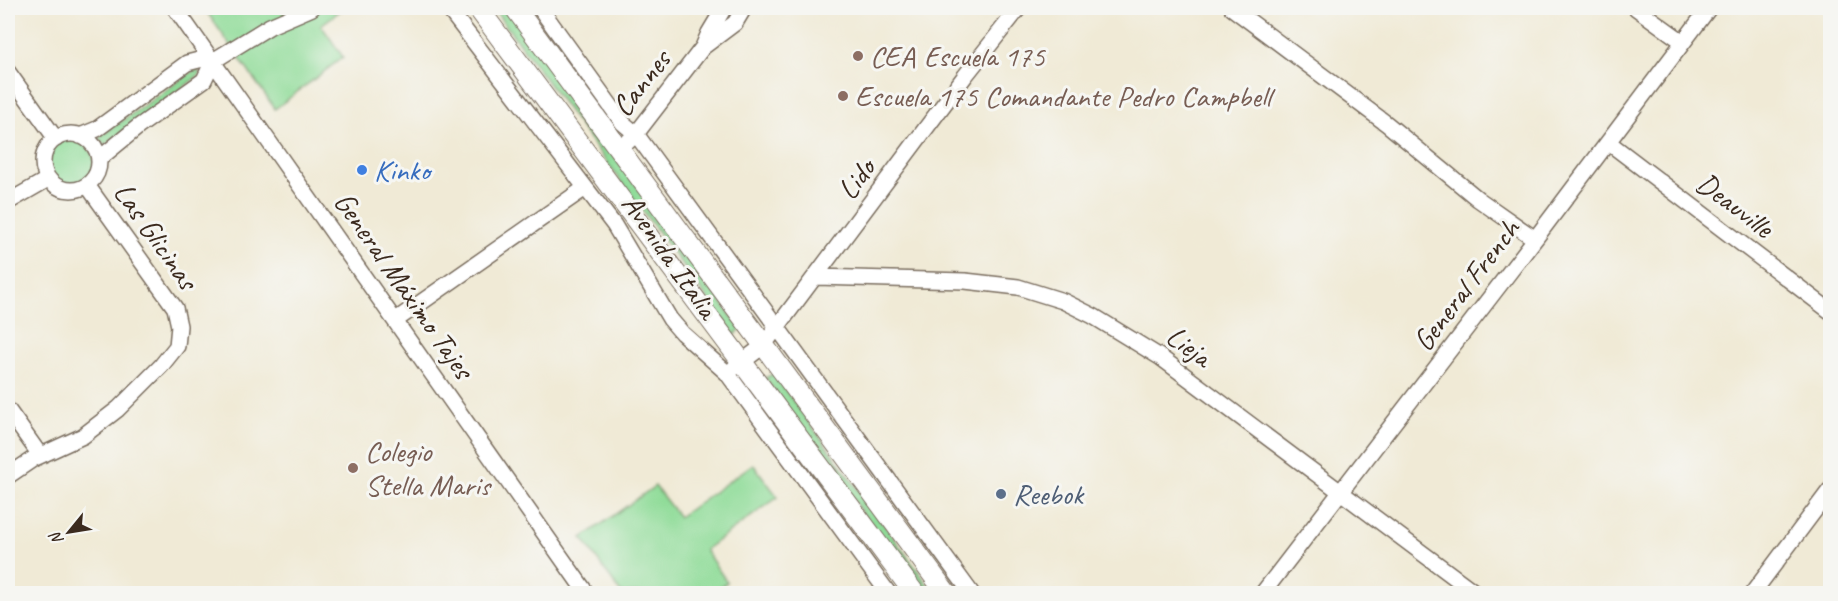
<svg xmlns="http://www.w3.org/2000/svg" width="1838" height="601" font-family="Caveat,sans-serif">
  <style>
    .green { fill: #90dc99; stroke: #66835c; stroke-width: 1.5 }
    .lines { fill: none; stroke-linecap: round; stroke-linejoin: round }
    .minor-casing { stroke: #7a6d5e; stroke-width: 18 }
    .major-casing { stroke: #7a6d5e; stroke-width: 22 }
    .minor { stroke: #fff; stroke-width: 15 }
    .major { stroke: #fff; stroke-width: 20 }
    .education-dot { fill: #8d6e63; stroke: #f6f6f2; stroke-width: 2 }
    .shop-dot { fill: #3f7fe0; stroke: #f6f6f2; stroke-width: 2 }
    .service-dot { fill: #5c6f8a; stroke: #f6f6f2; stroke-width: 2 }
    .labels { text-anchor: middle; stroke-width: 6; stroke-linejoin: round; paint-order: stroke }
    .education-label { font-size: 30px; fill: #785e54; stroke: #f6f6f2; text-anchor: start }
    .street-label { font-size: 30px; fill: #3b2a1e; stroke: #f6f6f2 }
    .shop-label { font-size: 30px; fill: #366cbe; stroke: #f6f6f2; text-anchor: start }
    .service-label { font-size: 30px; fill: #4e5e75; stroke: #f6f6f2; text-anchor: start }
  </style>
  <rect width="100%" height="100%" fill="#f6f6f2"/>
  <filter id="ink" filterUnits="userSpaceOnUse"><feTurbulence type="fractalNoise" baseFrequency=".0167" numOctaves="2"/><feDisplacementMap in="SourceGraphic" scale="12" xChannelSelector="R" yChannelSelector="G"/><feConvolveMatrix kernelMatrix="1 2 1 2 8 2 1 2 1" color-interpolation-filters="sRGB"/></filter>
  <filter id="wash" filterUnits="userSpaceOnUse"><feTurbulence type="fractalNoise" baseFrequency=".008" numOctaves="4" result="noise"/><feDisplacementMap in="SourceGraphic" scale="24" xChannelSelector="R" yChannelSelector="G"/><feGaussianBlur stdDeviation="1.35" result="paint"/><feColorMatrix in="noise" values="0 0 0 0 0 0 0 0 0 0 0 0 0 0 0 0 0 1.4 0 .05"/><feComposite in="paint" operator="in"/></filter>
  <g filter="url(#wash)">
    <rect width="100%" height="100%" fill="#f0ead6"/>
    <path class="green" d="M 204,8 L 344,8 L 321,25 L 343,57 L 275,109 Z
      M 493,8 L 508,8 L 741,329 L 734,335 Z
      M 196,69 L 201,74 L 105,145 L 99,139 L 102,135 Z
      M46 163a24 24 0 1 1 48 0a24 24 0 1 1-48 0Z
      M 773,374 L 775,376 L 934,593 L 920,593 L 765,378 Z
      M 753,464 L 778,497 L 705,550 L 727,582 L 712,593 L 621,593 L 582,538 L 655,486 L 679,517 Z"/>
  </g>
  <g filter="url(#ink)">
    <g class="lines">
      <defs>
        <path id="minor" d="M 175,8 L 587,594
          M 448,8 L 614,225 L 670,319 L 682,333 L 727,373 L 889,594
          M 540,8 L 623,123 L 636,134 L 972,594
          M 1232,8 L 1387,124 L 1478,199 L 1535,239
          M 1636,8 L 1683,42
          M 703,47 L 735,23 L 744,8
          M 213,61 L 270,26 L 312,8
          M 8,72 L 56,139
          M43 162a28 28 0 1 1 56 0a28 28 0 1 1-56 0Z
          M 80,136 L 97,129 L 187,63 L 203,59 L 213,61
          M 1608,142 L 1830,311
          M 619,150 L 636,134 L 703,47 L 709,33 L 724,8
          M 99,159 L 138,127 L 204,80 L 213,61
          M 8,202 L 48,179
          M 816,277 L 965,281 L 1018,287 L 1063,301 L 1093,316 L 1160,357 L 1477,594
          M 396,320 L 585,188
          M 734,368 L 763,346 L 965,76 L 1019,8
          M 8,410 L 40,455
          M 8,476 L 33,459 L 83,436 L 118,409 L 161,366 L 177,346 L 179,326 L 175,308 L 87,185
          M 1262,594 L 1535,239 L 1709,8
          M 1752,594 L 1830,490"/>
        <path id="major" d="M 478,8 L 915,594
          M 515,8 L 947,594"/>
      </defs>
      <use href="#minor" class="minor-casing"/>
      <use href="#major" class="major-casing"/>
      <use href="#minor" class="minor"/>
      <use href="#major" class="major"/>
    </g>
  </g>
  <g class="education-dot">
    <circle cx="858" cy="56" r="6"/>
    <circle cx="843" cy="96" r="6"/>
    <circle cx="353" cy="468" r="6"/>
  </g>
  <circle class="shop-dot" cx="362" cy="170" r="6"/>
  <circle class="service-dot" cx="1001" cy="494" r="6"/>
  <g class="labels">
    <g class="education-label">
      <text x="870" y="66">CEA Escuela 175</text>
      <text x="855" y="106">Escuela 175 Comandante Pedro Campbell</text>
      <text x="365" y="461">Colegio<tspan x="365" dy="34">Stella Maris</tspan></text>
    </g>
    <g class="street-label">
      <text transform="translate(641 83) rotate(-52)" y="10">Cannes</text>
      <text transform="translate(856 179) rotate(-53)" y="10">Lido</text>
      <text transform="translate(1735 205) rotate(37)" y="10">Deauville</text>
      <text transform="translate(156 236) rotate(55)" y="10">Las Glicinas</text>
      <text transform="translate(670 256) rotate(55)" y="10">Avenida Italia</text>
      <text transform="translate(404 285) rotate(55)" y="10">General Máximo Tajes</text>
      <text transform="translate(1466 285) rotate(-53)" y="10">General French</text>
      <text transform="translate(1189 346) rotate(36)" y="10">Lieja</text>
    </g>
    <g class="shop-label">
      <text x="374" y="180">Kinko</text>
    </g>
    <g class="service-label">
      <text x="1013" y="504">Reebok</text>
    </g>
  </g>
  <rect width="1838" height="601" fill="none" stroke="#f6f6f2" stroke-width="30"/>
  <g transform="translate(69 532) rotate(240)" stroke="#f6f6f2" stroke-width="4.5" paint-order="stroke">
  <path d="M0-4.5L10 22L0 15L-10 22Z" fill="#3b2a1e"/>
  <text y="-9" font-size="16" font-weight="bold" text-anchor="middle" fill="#3b2a1e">N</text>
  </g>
</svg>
